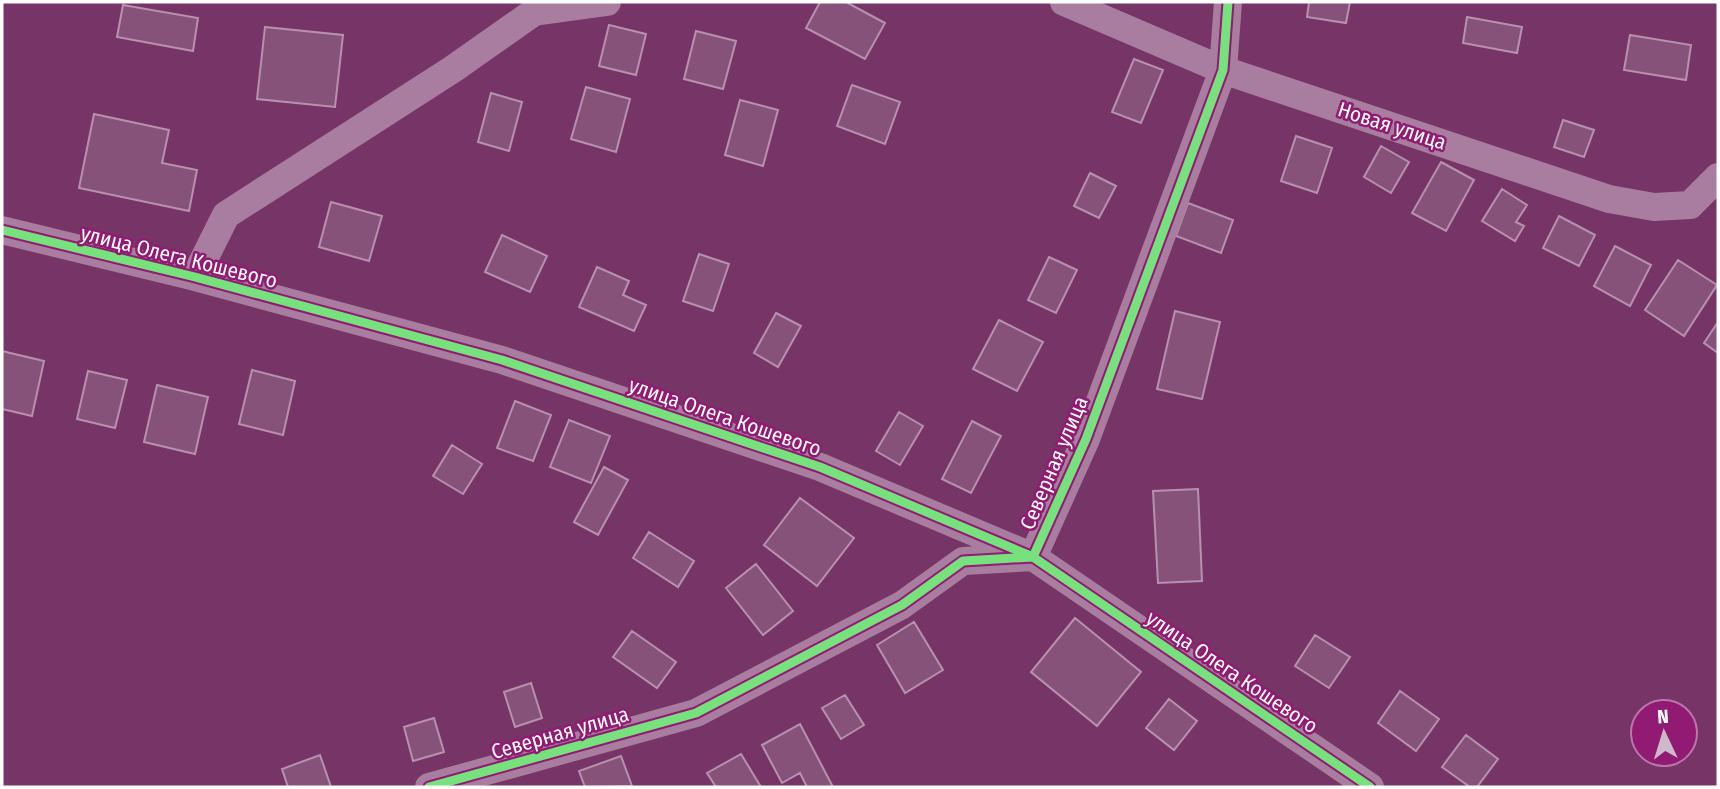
<svg xmlns="http://www.w3.org/2000/svg" width="1720" height="789" font-family="'Fira Sans Condensed',sans-serif">
  <style>
    .building { fill: #865279; stroke: #b791ae; stroke-width: 2 }
    .lines { fill: none; stroke-linecap: round; stroke-linejoin: round }
    .minor { stroke: #a97d9f; stroke-width: 28 }
    .cycleway-casing { stroke: #911a73; stroke-width: 13 }
    .cycleway { stroke: #77e17e; stroke-width: 9 }
    .labels { text-anchor: middle; stroke-width: 5; stroke-linejoin: round; paint-order: stroke }
    .street-label { font-size: 21px; fill: #fff; stroke: #911a73 }
  </style>
  <rect width="100%" height="100%" fill="#763566"/>
  <path class="building" d="M 820,2 L 846,2 L 885,23 L 865,59 L 806,28 Z
    M 1309,2 L 1350,2 L 1346,23 L 1307,17 Z
    M 123,5 L 198,18 L 193,51 L 117,37 Z
    M 1467,17 L 1522,27 L 1517,53 L 1463,43 Z
    M 609,25 L 646,34 L 636,75 L 599,66 Z
    M 265,27 L 343,35 L 335,107 L 257,99 Z
    M 696,31 L 736,41 L 723,89 L 684,79 Z
    M 1630,35 L 1691,45 L 1686,80 L 1624,70 Z
    M 1134,59 L 1163,70 L 1141,123 L 1112,112 Z
    M 852,85 L 900,102 L 885,144 L 837,126 Z
    M 586,87 L 630,99 L 616,152 L 571,139 Z
    M 491,93 L 522,102 L 509,151 L 478,142 Z
    M 740,100 L 778,110 L 763,166 L 725,155 Z
    M 94,114 L 169,130 L 162,163 L 197,170 L 189,211 L 79,188 Z
    M 1563,120 L 1594,130 L 1584,157 L 1554,147 Z
    M 1296,136 L 1332,148 L 1317,193 L 1281,181 Z
    M 1381,146 L 1409,162 L 1391,193 L 1364,177 Z
    M 1441,162 L 1474,180 L 1446,231 L 1412,213 Z
    M 1090,173 L 1116,186 L 1099,218 L 1074,206 Z
    M 1502,189 L 1527,205 L 1516,222 L 1524,226 L 1515,241 L 1482,221 Z
    M 331,202 L 382,216 L 369,261 L 319,247 Z
    M 1188,203 L 1233,220 L 1221,253 L 1176,236 Z
    M 1559,216 L 1595,235 L 1579,266 L 1543,248 Z
    M 502,235 L 547,256 L 530,292 L 485,272 Z
    M 1615,246 L 1651,265 L 1630,306 L 1594,286 Z
    M 699,254 L 729,264 L 713,311 L 683,301 Z
    M 1049,257 L 1077,270 L 1056,313 L 1028,300 Z
    M 1678,260 L 1717,285 L 1684,336 L 1645,310 Z
    M 597,267 L 629,281 L 623,295 L 646,305 L 634,331 L 579,307 Z
    M 1175,311 L 1220,322 L 1202,399 L 1157,389 Z
    M 776,313 L 801,326 L 778,367 L 754,353 Z
    M 999,320 L 1043,342 L 1017,391 L 973,369 Z
    M 1718,322 L 1718,353 L 1704,343 Z
    M 2,351 L 44,361 L 32,416 L 2,409 Z
    M 252,370 L 295,381 L 283,435 L 239,424 Z
    M 88,371 L 127,380 L 115,428 L 77,419 Z
    M 157,385 L 208,397 L 195,454 L 144,442 Z
    M 515,401 L 551,415 L 533,461 L 497,448 Z
    M 899,412 L 923,426 L 900,465 L 876,451 Z
    M 569,420 L 610,436 L 591,483 L 550,467 Z
    M 972,421 L 1001,436 L 971,493 L 942,479 Z
    M 452,445 L 482,464 L 463,494 L 433,476 Z
    M 604,467 L 628,480 L 598,535 L 574,522 Z
    M 1198,489 L 1202,581 L 1158,583 L 1153,491 Z
    M 800,498 L 854,538 L 817,586 L 764,545 Z
    M 649,532 L 694,561 L 678,587 L 633,558 Z
    M 756,564 L 793,611 L 763,635 L 726,588 Z
    M 1075,618 L 1141,672 L 1097,726 L 1031,672 Z
    M 914,622 L 943,670 L 905,693 L 877,645 Z
    M 632,631 L 676,662 L 657,688 L 613,657 Z
    M 1315,635 L 1350,657 L 1329,688 L 1295,666 Z
    M 531,683 L 542,718 L 515,727 L 504,692 Z
    M 1400,691 L 1439,719 L 1416,751 L 1378,723 Z
    M 845,695 L 864,725 L 841,739 L 822,708 Z
    M 1169,699 L 1197,721 L 1174,750 L 1146,728 Z
    M 434,718 L 444,752 L 413,761 L 404,727 Z
    M 800,724 L 833,787 L 807,787 L 800,773 L 782,783 L 762,745 Z
    M 1466,735 L 1498,759 L 1477,787 L 1470,787 L 1442,767 Z
    M 741,754 L 761,787 L 716,787 L 707,773 Z
    M 320,755 L 331,787 L 288,787 L 282,769 Z
    M 621,756 L 632,786 L 585,787 L 579,771 Z"/>
  <g class="lines">
    <path class="minor" d="M 1064,2 L 1223,70 L 1609,199 L 1654,207 L 1690,205 L 1718,177
      M 2,230 L 195,277 L 502,360 L 820,467 L 1033,557 L 1370,787
      M 195,277 L 226,215 L 453,69 L 534,12 L 607,2
      M 429,787 L 696,713 L 902,605 L 963,561 L 1033,557 L 1086,439 L 1223,70 L 1228,2"/>
    <defs>
      <path id="cycleway" d="M 2,230 L 195,277 L 502,360 L 820,467 L 1033,557 L 1370,787
        M 429,787 L 696,713 L 902,605 L 963,561 L 1033,557 L 1086,439 L 1223,70 L 1228,2"/>
    </defs>
    <use href="#cycleway" class="cycleway-casing"/>
    <use href="#cycleway" class="cycleway"/>
  </g>
  <g class="labels">
    <g class="street-label">
      <text transform="translate(1392 126) rotate(18)" y="7">Новая улица</text>
      <text transform="translate(179 257) rotate(14)" y="7">улица Олега Кошевого</text>
      <text transform="translate(725 417) rotate(19)" y="7">улица Олега Кошевого</text>
      <text transform="translate(1054 463) rotate(-67)" y="7">Северная улица</text>
      <text transform="translate(1232 672) rotate(34)" y="7">улица Олега Кошевого</text>
      <text transform="translate(560 733) rotate(-16)" y="7">Северная улица</text>
    </g>
  </g>
  <rect width="1720" height="789" fill="none" stroke="#ffffff" stroke-width="7"/>
  <g transform="translate(1664 733) rotate(356)"><circle r="33" fill="#911a73" stroke="#bd76ab" stroke-width="2"/>
  <path d="M0-5L12 26L0 18L-12 26Z" fill="#cfb8c9"/>
  <text y="-10" font-size="19" font-weight="bold" text-anchor="middle" fill="#ffffff">N</text>
  </g>
</svg>
